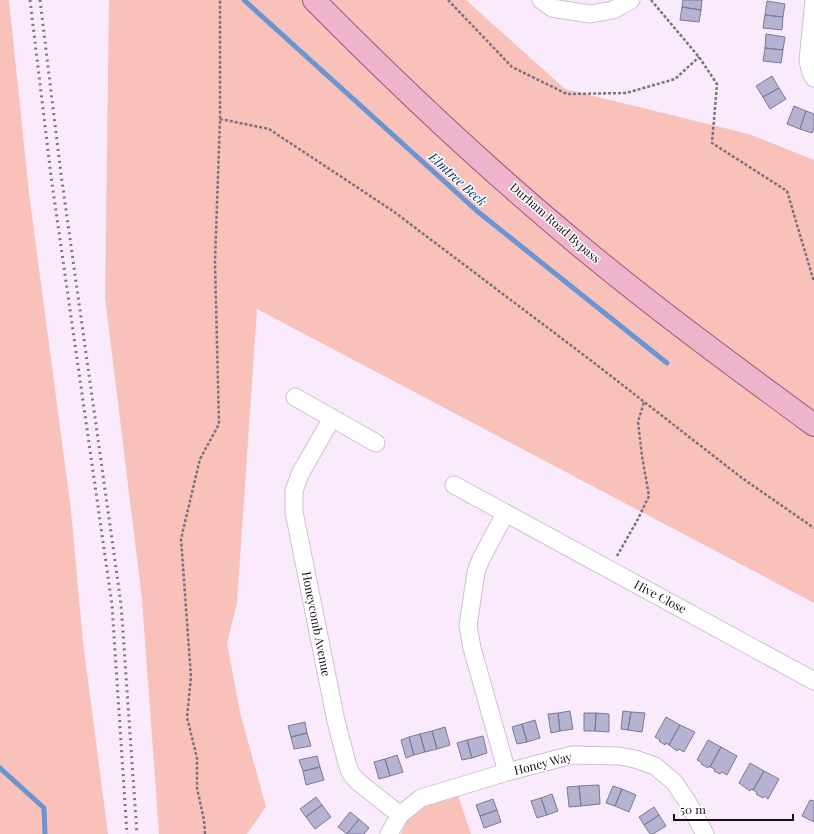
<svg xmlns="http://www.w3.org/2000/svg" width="814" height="834" font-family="'Playfair Display',serif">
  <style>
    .green { fill: #f8c2bb }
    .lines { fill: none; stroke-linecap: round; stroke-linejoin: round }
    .stream { stroke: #6b95d2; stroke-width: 5 }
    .building { fill: #b5b2d2; stroke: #7c7996 }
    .street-casing { stroke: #d3bcd6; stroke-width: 19 }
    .primary-casing { stroke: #9a5976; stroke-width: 24 }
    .path { stroke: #7c717e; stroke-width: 2.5; stroke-dasharray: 3 2; stroke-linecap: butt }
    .street { stroke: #fff; stroke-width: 17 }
    .primary { stroke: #eeb4cb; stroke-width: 22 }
    .rail { stroke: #807482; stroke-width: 3; stroke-dasharray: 2 4; stroke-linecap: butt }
    .labels { text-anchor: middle; stroke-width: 3; stroke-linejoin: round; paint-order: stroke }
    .street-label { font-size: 12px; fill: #150d17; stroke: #fff }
    .water-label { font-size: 13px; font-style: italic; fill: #09336a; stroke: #fff }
  </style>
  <rect width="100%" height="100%" fill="#faebfc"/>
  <path class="green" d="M 0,0 L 9,0 L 29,193 L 71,510 L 83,642 L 108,834 L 0,834 Z
    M 109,0 L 466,0 L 565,89 L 749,134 L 814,160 L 814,603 L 257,309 L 237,603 L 227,643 L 240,712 L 266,807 L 247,834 L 159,834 L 142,599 L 105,297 Z
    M 456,789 L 471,834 L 401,834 L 409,815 Z"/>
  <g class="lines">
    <path class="stream" d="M 244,0 L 477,211 L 667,363
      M 0,768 L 44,808 L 45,834"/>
  </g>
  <path class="building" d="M 683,0 L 702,0 L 701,10 L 682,7 Z
    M 767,1 L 785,4 L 783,17 L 765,15 Z
    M 682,7 L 701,10 L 699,22 L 680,20 Z
    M 765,15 L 783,17 L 782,30 L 763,28 Z
    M 766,34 L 785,37 L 783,50 L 765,48 Z
    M 765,48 L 783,50 L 781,63 L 763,61 Z
    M 772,76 L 779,88 L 763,97 L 756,86 Z
    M 779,88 L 786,99 L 770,109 L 763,97 Z
    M 794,106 L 806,111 L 800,129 L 787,124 Z
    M 806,111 L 814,114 L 814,128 L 812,133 L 800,129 Z
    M 570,711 L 573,729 L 560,731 L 558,713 Z
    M 623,711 L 631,712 L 628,730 L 621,729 Z
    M 631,712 L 645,713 L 642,732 L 628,730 Z
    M 558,713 L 560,731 L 551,733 L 548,714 Z
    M 584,713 L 596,713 L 595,731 L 584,731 Z
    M 596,713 L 609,714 L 609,732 L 595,731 Z
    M 666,717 L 680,725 L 669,745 L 666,743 L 665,745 L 659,741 L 660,740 L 655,737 Z
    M 535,720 L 540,738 L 527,742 L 522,724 Z
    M 305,722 L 307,733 L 291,737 L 288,726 Z
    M 522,724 L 527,742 L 517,744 L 512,727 Z
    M 680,725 L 695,732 L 684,752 L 679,749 L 677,751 L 669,745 Z
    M 445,727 L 450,745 L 437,749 L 432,731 Z
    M 432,731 L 437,749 L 425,752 L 420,734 Z
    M 307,733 L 311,746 L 294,749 L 291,737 Z
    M 420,734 L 425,752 L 414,755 L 409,737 Z
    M 483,736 L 487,753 L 472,758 L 467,740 Z
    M 409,737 L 414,755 L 406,758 L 401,740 Z
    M 467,740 L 472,758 L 462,760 L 457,743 Z
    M 708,740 L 721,747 L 710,767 L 709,766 L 708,768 L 701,764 L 702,763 L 697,760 Z
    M 721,747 L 737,756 L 727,775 L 722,772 L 720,774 L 714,771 L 715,769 L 710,767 Z
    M 397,755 L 403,772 L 390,776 L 385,759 Z
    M 317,756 L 320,767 L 303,771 L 299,760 Z
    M 385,759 L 390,776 L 379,779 L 374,762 Z
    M 750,763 L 764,771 L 753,790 L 751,789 L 750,791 L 739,783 Z
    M 320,767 L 324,780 L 306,785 L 303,771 Z
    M 764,771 L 779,779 L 768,799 L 764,796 L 763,798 L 756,794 L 757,792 L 753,790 Z
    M 599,785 L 600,804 L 581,806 L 579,786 Z
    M 579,786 L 581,806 L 569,807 L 567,787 Z
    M 613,786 L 622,789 L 615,806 L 606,803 Z
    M 622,789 L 636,795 L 629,812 L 615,806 Z
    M 552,794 L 558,811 L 547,815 L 541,798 Z
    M 316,797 L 322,805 L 306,817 L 300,809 Z
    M 541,798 L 547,815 L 537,818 L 531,801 Z
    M 493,799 L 497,810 L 480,816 L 476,805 Z
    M 810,800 L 814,801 L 814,822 L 802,816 Z
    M 322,805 L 331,817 L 315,829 L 306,817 Z
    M 654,807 L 659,815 L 644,825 L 639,817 Z
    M 497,810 L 501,822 L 484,828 L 480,816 Z
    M 350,812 L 359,819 L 347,834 L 338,827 Z
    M 659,815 L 666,826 L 653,834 L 650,834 L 644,825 Z
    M 359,819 L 369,828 L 364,834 L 347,834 Z"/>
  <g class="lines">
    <defs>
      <path id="street" d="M 541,0 L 552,8 L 590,14 L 613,10 L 631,0
        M 814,0 L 808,61 L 811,73 L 814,78
        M 295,397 L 376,443
        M 332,418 L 300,474 L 294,491 L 294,512 L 336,721 L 347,763 L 350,772 L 357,781 L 400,815
        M 454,485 L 814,681
        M 505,514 L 481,559 L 476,572 L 468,626 L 472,648 L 507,772
        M 389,834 L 400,815 L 421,798 L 507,772 L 572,755 L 619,756 L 635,759 L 655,766 L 674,782 L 687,801 L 705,834"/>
      <path id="primary" d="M 314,0 C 399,86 487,169 580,246 C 656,309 735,367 814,425"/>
    </defs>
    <use href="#street" class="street-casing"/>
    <use href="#primary" class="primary-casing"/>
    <path class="path" d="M 448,0 L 512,67 L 567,94 L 626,93 L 675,79 L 699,57
      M 651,0 L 699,57 L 717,84 L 712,143 L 787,191 L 814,282
      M 220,119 L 269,129 L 393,211 L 593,362 L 742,478 L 814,528
      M 617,556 L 638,519 L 649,496 L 642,456 L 638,422 L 644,402
      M 205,834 L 204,820 L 197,788 L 197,758 L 187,717 L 191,677 L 181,539 L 200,459 L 219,424 L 215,262 L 220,119 L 220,0"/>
    <use href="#street" class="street"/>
    <use href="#primary" class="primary"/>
    <path class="rail" d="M 30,0 L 51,176 L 112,605 L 127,834
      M 40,0 L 61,174 L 121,604 L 137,834"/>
  </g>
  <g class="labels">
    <g class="street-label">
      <text transform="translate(555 223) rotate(41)" y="4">Durham Road Bypass</text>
      <text transform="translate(660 597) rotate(28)" y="4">Hive Close</text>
      <text transform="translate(316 624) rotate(79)" y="4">Honeycomb Avenue</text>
      <text transform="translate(543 764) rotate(-14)" y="4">Honey Way</text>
    </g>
    <g class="water-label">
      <text transform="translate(458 179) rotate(42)" y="5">Elmtree Beck</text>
    </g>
  </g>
  <path d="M674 814v6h119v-6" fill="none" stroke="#150d17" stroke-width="2"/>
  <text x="680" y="814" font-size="12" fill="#150d17" stroke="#ffffff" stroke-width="3" paint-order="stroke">50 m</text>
</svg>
